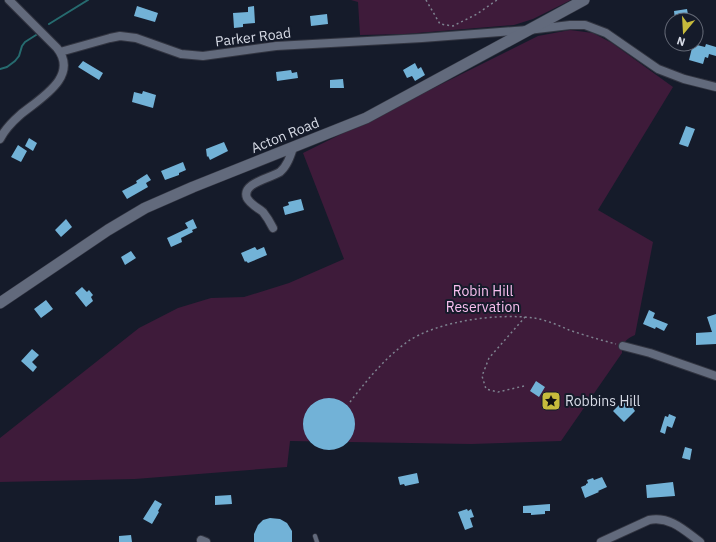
<svg xmlns="http://www.w3.org/2000/svg" width="716" height="542" font-family="'IBM Plex Sans',sans-serif">
  <style>
    .green { fill: #3e1b3a }
    .lines { fill: none; stroke-linecap: round; stroke-linejoin: round }
    .stream { stroke: #266b6f; stroke-width: 2 }
    .building { fill: #72b2d7 }
    .lane-casing { stroke: #323541; stroke-width: 5.5 }
    .street-casing { stroke: #323541; stroke-width: 10 }
    .secondary-casing { stroke: #323541; stroke-width: 12 }
    .path { stroke: #7d828f; stroke-width: 1.5; stroke-dasharray: 2 3; stroke-linecap: butt }
    .lane { stroke: #626a7c; stroke-width: 4 }
    .street { stroke: #626a7c; stroke-width: 8 }
    .secondary { stroke: #626a7c; stroke-width: 11 }
    .labels { text-anchor: middle; stroke-width: 4; stroke-linejoin: round; paint-order: stroke }
    .street-label { font-size: 14px; fill: #d7dbe6; stroke: #151b2a }
    .park-label { font-size: 14px; fill: #f9bfef; stroke: #151b2a }
    .poi-label { font-size: 14px; fill: #d7dbe6; stroke: #151b2a; text-anchor: start }
  </style>
  <rect width="100%" height="100%" fill="#151b2a"/>
  <path class="green" d="M 351,0 L 571,0 L 533,19 L 514,25 L 405,34 L 360,35 L 358,2 Z
    M 570,30 L 593,33 L 612,43 L 673,87 L 598,210 L 653,242 L 635,335 C 626,339 622,343 622,353 L 561,441 L 471,444 L 290,441 L 287,467 L 135,479 L 0,482 L 0,438 L 139,328 L 178,308 L 211,298 L 244,297 L 289,283 L 344,259 L 303,153 L 538,36 Z"/>
  <g class="lines">
    <path class="stream" d="M 49,24 L 88,0
      M 0,69 L 7,67 L 15,61 L 19,56 L 22,46 L 25,42 L 36,35"/>
  </g>
  <path class="building" d="M 137,6 L 158,13 L 155,22 L 134,16 Z
    M 254,6 L 255,23 L 243,24 L 243,27 L 234,28 L 233,13 L 248,12 L 248,7 Z
    M 687,9 L 689,20 L 675,20 L 674,11 Z
    M 327,14 L 328,24 L 311,26 L 310,16 Z
    M 693,44 L 705,47 L 706,44 L 716,47 L 716,56 L 709,54 L 708,58 L 705,57 L 703,64 L 689,60 Z
    M 83,61 L 103,73 L 99,80 L 78,67 Z
    M 415,63 L 418,69 L 421,67 L 425,75 L 415,81 L 412,76 L 407,78 L 403,70 Z
    M 291,70 L 292,73 L 297,72 L 298,78 L 277,81 L 276,72 Z
    M 343,79 L 344,88 L 330,88 L 330,80 Z
    M 143,91 L 156,95 L 153,108 L 132,102 L 134,92 L 142,94 Z
    M 686,126 L 695,129 L 688,147 L 679,144 Z
    M 29,138 L 37,143 L 33,151 L 25,146 Z
    M 224,142 L 228,151 L 210,160 L 208,156 L 207,157 L 206,149 Z
    M 18,145 L 27,151 L 21,162 L 11,157 Z
    M 183,162 L 186,170 L 179,173 L 179,175 L 165,180 L 161,171 Z
    M 147,174 L 151,180 L 146,183 L 148,187 L 127,199 L 122,191 L 137,183 L 136,181 Z
    M 301,199 L 304,210 L 285,215 L 283,207 L 289,205 L 288,202 Z
    M 66,219 L 72,227 L 61,237 L 55,230 Z
    M 193,219 L 197,228 L 192,230 L 193,232 L 181,238 L 182,242 L 171,247 L 167,238 L 188,228 L 185,223 Z
    M 255,247 L 257,250 L 264,247 L 267,255 L 248,263 L 246,261 L 245,262 L 241,253 Z
    M 131,251 L 136,258 L 125,265 L 121,257 Z
    M 82,287 L 87,292 L 89,290 L 93,295 L 91,297 L 93,301 L 86,307 L 75,293 Z
    M 46,300 L 53,309 L 41,318 L 34,309 Z
    M 649,310 L 655,313 L 653,318 L 668,324 L 664,331 L 656,327 L 655,329 L 643,324 Z
    M 716,314 L 716,344 L 696,345 L 696,333 L 712,332 L 707,317 Z
    M 32,349 L 39,355 L 32,362 L 37,367 L 33,372 L 21,361 Z
    M 536,381 L 545,387 L 539,397 L 530,391 Z
    M303 424a26 26 0 1 1 52 0a26 26 0 1 1-52 0Z
    M 626,400 L 634,407 L 633,408 L 635,411 L 624,422 L 613,411 L 622,402 L 623,404 Z
    M 669,414 L 676,417 L 672,428 L 667,426 L 665,434 L 660,432 L 665,416 L 668,417 Z
    M 685,447 L 692,449 L 690,460 L 682,458 Z
    M 417,473 L 419,483 L 405,486 L 404,484 L 400,485 L 398,477 Z
    M 602,477 L 607,487 L 598,491 L 599,492 L 585,498 L 581,487 L 586,485 L 586,484 L 588,483 L 587,480 L 593,478 L 594,480 Z
    M 673,482 L 675,496 L 647,498 L 646,485 Z
    M 231,495 L 232,504 L 215,505 L 215,496 Z
    M 155,500 L 162,504 L 158,511 L 159,512 L 152,524 L 143,519 Z
    M 550,504 L 550,511 L 545,511 L 545,514 L 531,515 L 531,513 L 523,513 L 523,506 Z
    M 467,509 L 468,511 L 471,509 L 474,517 L 470,518 L 473,527 L 465,530 L 458,512 Z
    M 270,518 L 280,519 L 287,523 L 292,531 L 292,542 L 254,542 L 254,534 L 258,525 L 263,520 Z
    M 131,535 L 132,542 L 119,542 L 119,536 Z"/>
  <g class="lines">
    <defs>
      <path id="lane" d="M 315,536 L 317,542"/>
      <path id="street" d="M 60,52 L 110,38 L 120,36 L 136,38 L 181,54 L 203,56 L 276,46 L 422,38 L 528,30 L 570,25 L 585,25 L 606,33 L 658,69 L 684,79 L 716,87
        M 0,139 C 5,129 12,122 20,115 C 39,99 80,77 57,48 L 9,0
        M 273,228 C 270,222 267,217 263,212 C 258,208 250,204 247,198 C 241,183 271,178 280,172 C 287,166 290,157 293,148
        M 623,346 L 650,353 L 716,376
        M 201,540 L 206,542
        M 601,542 L 649,520 C 670,516 684,530 700,542"/>
      <path id="secondary" d="M 0,303 L 108,230 L 145,208 L 193,187 L 366,118 L 584,0"/>
    </defs>
    <use href="#lane" class="lane-casing"/>
    <use href="#street" class="street-casing"/>
    <use href="#secondary" class="secondary-casing"/>
    <path class="path" d="M 426,0 L 440,24 L 453,26 L 477,14 L 497,0
      M 524,386 L 498,392 L 486,389 L 482,376 L 489,358 L 525,317
      M 350,402 C 367,380 385,358 407,342 C 437,321 498,313 534,318 C 546,320 558,325 569,330 C 584,335 600,340 616,344"/>
    <use href="#lane" class="lane"/>
    <use href="#street" class="street"/>
    <use href="#secondary" class="secondary"/>
  </g>
  <defs>
    <symbol id="sight-square" viewBox="-11 -11 22 22"><rect x="-9" y="-9" width="18" height="18" rx="4" fill="#c7bb3c" stroke="#151b2a"/><path d="M0-6L1.8-2.2L6-1.7L2.9 1.2L3.7 5.4L0 3.3L-3.7 5.4L-2.9 1.2L-6-1.7L-1.8-2.2Z" fill="#111"/></symbol>
  </defs>
  <g fill-rule="evenodd">
    <use href="#sight-square" x="540" y="390" width="22" height="22"/>
  </g>
  <g class="labels">
    <g class="street-label">
      <text transform="translate(253 37) rotate(-7)" y="5">Parker Road</text>
      <text transform="translate(285 135) rotate(-22)" y="5">Acton Road</text>
    </g>
    <g class="park-label">
      <text x="483" y="296">Robin Hill<tspan x="483" dy="16">Reservation</tspan></text>
    </g>
    <g class="poi-label">
      <text x="565" y="406">Robbins Hill</text>
    </g>
  </g>
  <g transform="translate(684 32) rotate(198)"><circle r="19" fill="#151b2a" stroke="#636875"/>
  <path d="M0-3L7 15L0 10L-7 15Z" fill="#c7bb3c"/>
  <text y="-6" font-size="11" font-weight="bold" text-anchor="middle" fill="#d7dbe6">N</text>
  </g>
</svg>
